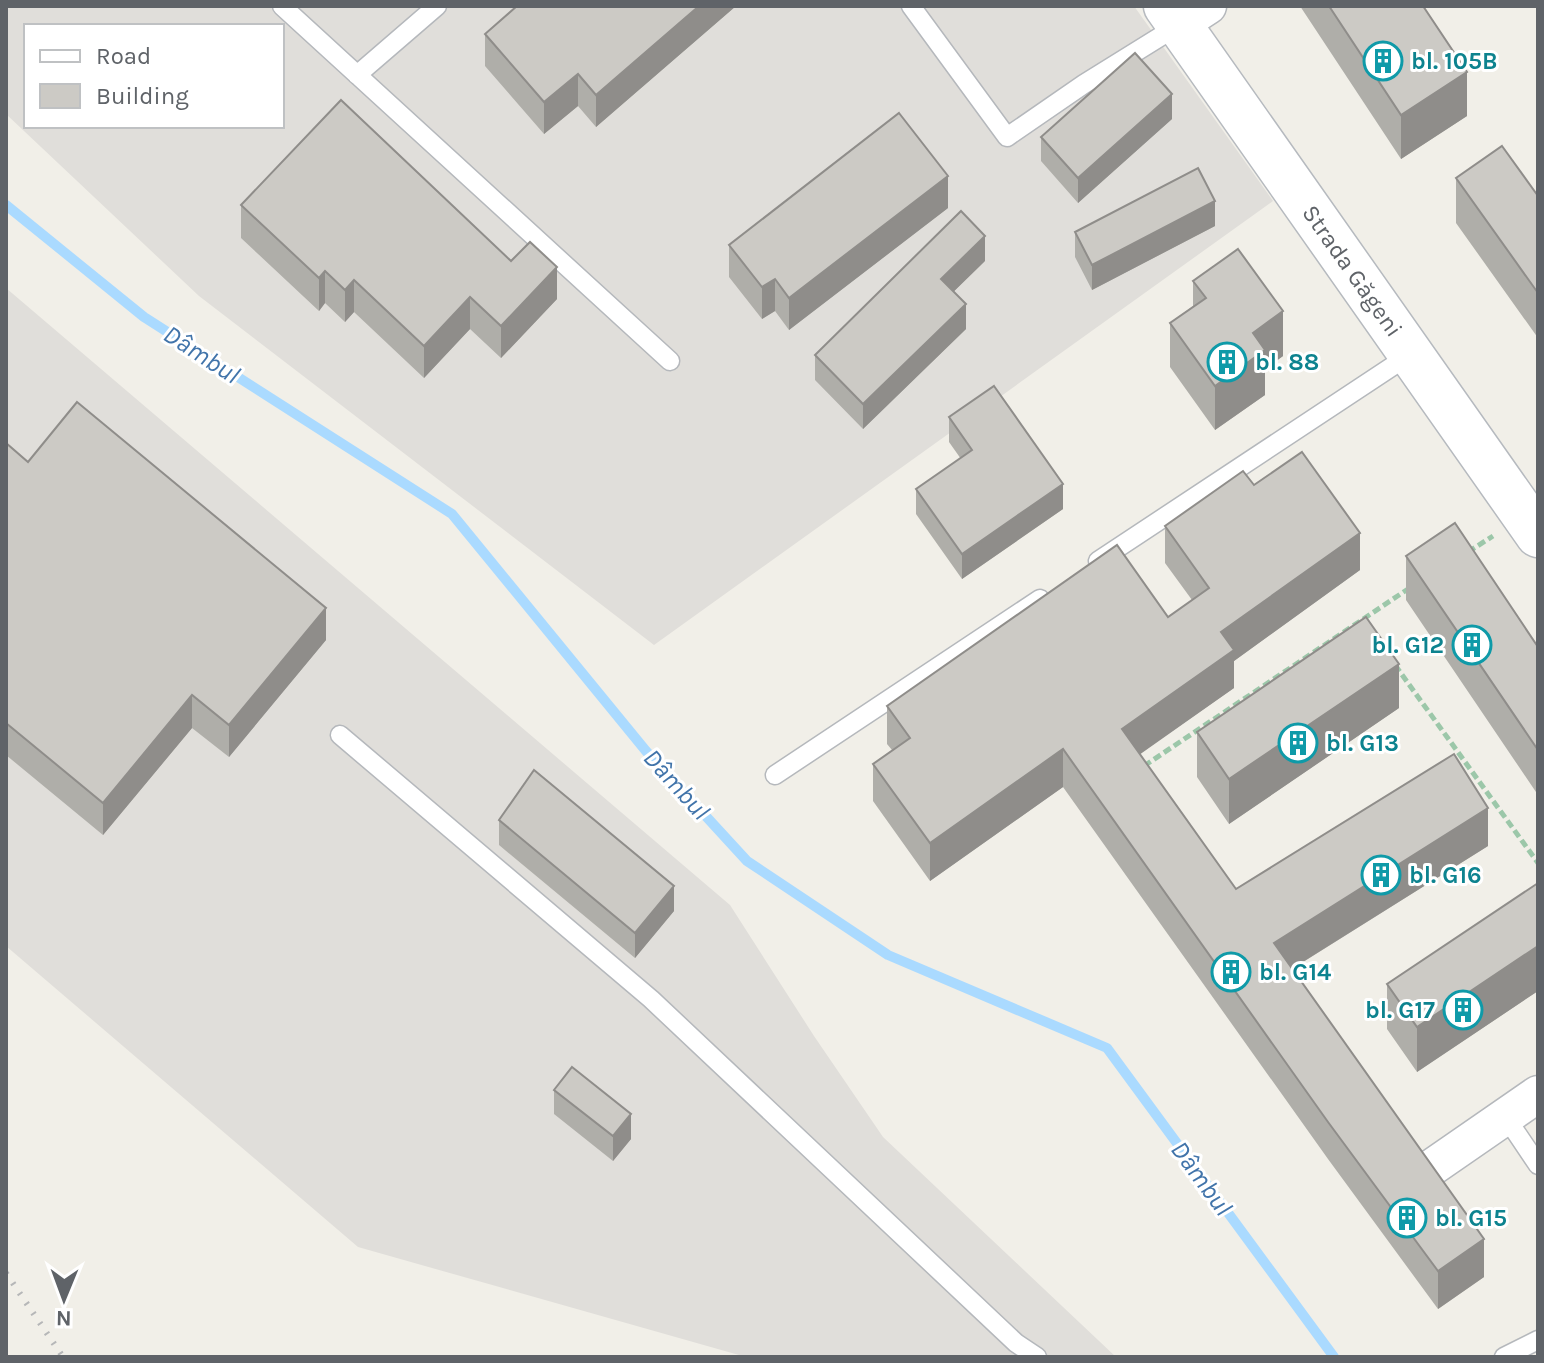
<svg xmlns="http://www.w3.org/2000/svg" width="1544" height="1363" font-family="Karla,sans-serif">
  <style>
    .industrial { fill: #e0deda; fill-rule: evenodd }
    .lines { fill: none; stroke-linecap: round; stroke-linejoin: round }
    .stream { stroke: #aadaff; stroke-width: 10 }
    .lane-casing { stroke: #b5b8bc; stroke-width: 21 }
    .street-casing { stroke: #b5b8bc; stroke-width: 39 }
    .secondary-casing { stroke: #b6babf; stroke-width: 47 }
    .path { stroke: #9cc7a9; stroke-width: 5; stroke-dasharray: 8 4; stroke-linecap: butt }
    .lane { stroke: #fff; stroke-width: 18 }
    .street { stroke: #fff; stroke-width: 36 }
    .secondary { stroke: #fff; stroke-width: 44 }
    .rail { stroke: #b6b7b8; stroke-width: 6; stroke-dasharray: 2 10; stroke-linecap: butt }
    .wall { fill: #afaea9 }
    .shaded-wall { fill: #8f8d8a }
    .building { fill: #cccac5; stroke: #8f8d8a; stroke-width: 2 }
    .labels { text-anchor: middle; stroke-width: 6; stroke-linejoin: round; paint-order: stroke }
    .culture-label { font-size: 24px; font-weight: bold; fill: #0d838f; stroke: #fff; text-anchor: start }
    .street-label { font-size: 24px; fill: #5f6368; stroke: #fff }
    .water-label { font-size: 26px; font-style: italic; fill: #4174aa; stroke: #fff }
  </style>
  <rect width="100%" height="100%" fill="#f1efe8"/>
  <path class="industrial" d="M 6,6 L 1134,6 L 1273,201 L 654,645 L 199,296 L 6,114 ZM 26,26 L 282,26 L 282,126 L 26,126 Z
    M 6,288 L 730,905 L 814,1036 L 883,1137 L 1116,1357 L 746,1357 L 358,1247 L 6,946 Z"/>
  <g class="lines">
    <path class="stream" d="M 6,205 L 144,317 L 452,514 L 646,751 L 747,861 L 888,955 L 1107,1048 L 1334,1357"/>
    <defs>
      <path id="lane" d="M 282,6 L 670,361
        M 911,6 L 1007,137 L 1084,84 L 1179,25
        M 357,75 L 437,6
        M 1098,561 L 1411,354
        M 340,735 L 651,999 L 1016,1343 L 1037,1357
        M 775,775 L 1040,599
        M 1505,1116 L 1538,1165
        M 1504,1357 L 1538,1340"/>
      <path id="street" d="M 1179,25 L 1208,6
        M 1431,1168 L 1538,1094"/>
      <g id="secondary">
        <path id="s1" d="M 1166,6 L 1538,535"/>
      </g>
    </defs>
    <use href="#lane" class="lane-casing"/>
    <use href="#street" class="street-casing"/>
    <use href="#secondary" class="secondary-casing"/>
    <path class="path" d="M 1468,552 L 1493,536
      M 1395,665 L 1538,863
      M 1144,766 L 1408,589"/>
    <use href="#lane" class="lane"/>
    <use href="#street" class="street"/>
    <use href="#secondary" class="secondary"/>
    <path class="rail" d="M 6,1273 L 63,1357"/>
  </g>
  <path class="wall" d="M 736,6 L 596,127 L 578,106 L 544,134 L 485,66 L 485,34 Z
    M 1300,6 L 1423,6 L 1467,116 L 1401,159 Z
    M 1172,119 L 1078,203 L 1041,161 L 1041,137 Z
    M 1456,178 L 1538,196 L 1538,338 L 1456,223 Z
    M 241,205 L 511,261 L 557,299 L 501,358 L 470,329 L 424,378 L 354,312 L 345,322 L 325,303 L 319,311 L 241,238 Z
    M 948,208 L 789,330 L 775,311 L 762,319 L 729,277 L 729,245 Z
    M 1215,226 L 1092,290 L 1075,257 L 1075,232 Z
    M 985,261 L 954,291 L 966,329 L 863,429 L 815,380 L 815,355 Z
    M 1193,281 L 1283,356 L 1265,369 L 1265,395 L 1215,430 L 1170,367 L 1170,323 L 1193,306 Z
    M 949,417 L 1063,509 L 962,579 L 916,514 L 916,489 L 961,459 L 949,442 Z
    M 6,443 L 28,462 L 326,640 L 229,757 L 192,728 L 103,835 L 6,755 Z
    M 1254,485 L 1360,570 L 1234,661 L 1234,688 L 1139,754 L 1236,889 L 1488,846 L 1292,969 L 1484,1277 L 1438,1309 L 1328,1159 L 1063,787 L 930,881 L 873,801 L 873,764 L 892,750 L 887,744 L 887,706 L 1168,617 L 1192,600 L 1165,563 L 1165,526 Z
    M 1406,556 L 1538,647 L 1538,795 L 1406,600 Z
    M 1399,708 L 1229,824 L 1197,777 L 1197,732 Z
    M 499,820 L 674,911 L 635,958 L 499,845 Z
    M 1538,883 L 1538,991 L 1417,1072 L 1387,1029 L 1387,984 Z
    M 554,1090 L 631,1139 L 613,1161 L 554,1114 Z"/>
  <path class="shaded-wall" d="M 699,6 L 736,6 L 596,127 L 596,95 Z
    M 1467,72 L 1467,116 L 1401,159 L 1401,115 Z
    M 578,74 L 578,106 L 544,134 L 544,102 Z
    M 1172,94 L 1172,119 L 1078,203 L 1078,178 Z
    M 948,176 L 948,208 L 789,330 L 789,298 Z
    M 1215,201 L 1215,226 L 1092,290 L 1092,265 Z
    M 985,236 L 985,261 L 941,304 L 941,279 Z
    M 557,267 L 557,299 L 501,358 L 501,326 Z
    M 325,271 L 325,303 L 319,311 L 319,278 Z
    M 775,279 L 775,311 L 762,319 L 762,287 Z
    M 354,280 L 354,312 L 345,322 L 345,290 Z
    M 470,297 L 470,329 L 424,378 L 424,346 Z
    M 966,304 L 966,329 L 863,429 L 863,404 Z
    M 1283,311 L 1283,356 L 1265,369 L 1265,395 L 1215,430 L 1215,386 L 1253,333 Z
    M 1063,484 L 1063,509 L 962,579 L 962,554 Z
    M 1360,533 L 1360,570 L 1234,661 L 1234,688 L 1122,767 L 1122,729 L 1221,632 Z
    M 326,608 L 326,640 L 229,757 L 229,725 Z
    M 1399,664 L 1399,708 L 1229,824 L 1229,779 Z
    M 192,695 L 192,728 L 103,835 L 103,803 Z
    M 1063,749 L 1063,787 L 930,881 L 930,843 Z
    M 1488,808 L 1488,846 L 1274,980 L 1274,943 Z
    M 674,886 L 674,911 L 635,958 L 635,933 Z
    M 1538,946 L 1538,991 L 1417,1072 L 1417,1027 Z
    M 631,1114 L 631,1139 L 613,1161 L 613,1136 Z
    M 1484,1239 L 1484,1277 L 1438,1309 L 1438,1271 Z"/>
  <path class="building" d="M 517,6 L 699,6 L 596,95 L 578,74 L 544,102 L 485,34 Z
    M 1329,6 L 1423,6 L 1467,72 L 1401,115 Z
    M 1135,53 L 1172,94 L 1078,178 L 1041,137 Z
    M 341,100 L 511,261 L 530,242 L 557,267 L 501,326 L 470,297 L 424,346 L 354,280 L 345,290 L 325,271 L 319,278 L 241,205 Z
    M 899,113 L 948,176 L 789,298 L 775,279 L 762,287 L 729,245 Z
    M 1502,146 L 1538,196 L 1538,293 L 1456,178 Z
    M 1198,168 L 1215,201 L 1092,265 L 1075,232 Z
    M 961,211 L 985,236 L 941,279 L 966,304 L 863,404 L 815,355 Z
    M 1238,249 L 1283,311 L 1253,333 L 1265,350 L 1215,386 L 1170,323 L 1206,298 L 1193,281 Z
    M 994,386 L 1063,484 L 962,554 L 916,489 L 972,450 L 949,417 Z
    M 77,402 L 326,608 L 229,725 L 192,695 L 103,803 L 6,723 L 6,443 L 28,462 Z
    M 1302,452 L 1360,533 L 1221,632 L 1234,650 L 1122,729 L 1236,889 L 1454,754 L 1488,808 L 1274,943 L 1484,1239 L 1438,1271 L 1328,1122 L 1063,749 L 930,843 L 873,764 L 910,738 L 887,706 L 1117,545 L 1168,617 L 1209,588 L 1165,526 L 1243,471 L 1254,485 Z
    M 1455,523 L 1538,647 L 1538,750 L 1406,556 Z
    M 1366,617 L 1399,664 L 1229,779 L 1197,732 Z
    M 534,770 L 674,886 L 635,933 L 499,820 Z
    M 1538,883 L 1538,946 L 1417,1027 L 1387,984 Z
    M 572,1067 L 631,1114 L 613,1136 L 554,1090 Z"/>
  <defs>
    <symbol id="building-ring" viewBox="-11 -11 22 22"><circle r="9.5" fill="#fff" stroke="#0f9aa8" stroke-width="1.5"/><path d="M-4-6H4V6H1V3H-1V6H-4ZM-2.5-4.3h1.7v1.8h-1.7ZM.8-4.3h1.7v1.8H.8ZM-2.5-1h1.7V.8h-1.7ZM.8-1h1.7V.8H.8Z" fill="#0f9aa8"/></symbol>
  </defs>
  <g fill-rule="evenodd">
    <use href="#building-ring" x="1361" y="39" width="44" height="44"/>
    <use href="#building-ring" x="1205" y="340" width="44" height="44"/>
    <use href="#building-ring" x="1450" y="623" width="44" height="44"/>
    <use href="#building-ring" x="1276" y="721" width="44" height="44"/>
    <use href="#building-ring" x="1359" y="853" width="44" height="44"/>
    <use href="#building-ring" x="1209" y="950" width="44" height="44"/>
    <use href="#building-ring" x="1441" y="988" width="44" height="44"/>
    <use href="#building-ring" x="1385" y="1196" width="44" height="44"/>
  </g>
  <g class="labels">
    <g class="culture-label">
      <text x="1411" y="69">bl. 105B</text>
      <text x="1255" y="370">bl. 88</text>
      <text x="1444" y="653" text-anchor="end">bl. G12</text>
      <text x="1326" y="751">bl. G13</text>
      <text x="1409" y="883">bl. G16</text>
      <text x="1259" y="980">bl. G14</text>
      <text x="1435" y="1018" text-anchor="end">bl. G17</text>
      <text x="1435" y="1226">bl. G15</text>
    </g>
    <g class="street-label">
      <text dy="8" stroke="none"><textPath href="#s1" startOffset="324">Strada Găgeni</textPath></text>
    </g>
    <g class="water-label">
      <text transform="translate(202 354) rotate(33)" y="9">Dâmbul</text>
      <text transform="translate(677 784) rotate(48)" y="9">Dâmbul</text>
      <text transform="translate(1202 1178) rotate(54)" y="9">Dâmbul</text>
    </g>
  </g>
  <rect width="1544" height="1363" fill="none" stroke="#5f6368" stroke-width="16"/>
  <rect x="24" y="24" width="260" height="104" fill="#ffffff" stroke="#bfc1c3" stroke-width="2"/>
  <rect x="40" y="50" width="40" height="12" fill="#ffffff" stroke="#bfc1c3" stroke-width="2"/>
  <text x="96" y="64" font-size="24" fill="#5f6368">Road</text>
  <rect x="40" y="84" width="40" height="24" fill="#cccac5" stroke="#bfc1c3" stroke-width="2"/>
  <text x="96" y="104" font-size="24" fill="#5f6368">Building</text>
  <g transform="translate(64 1299) rotate(181)" stroke="#ffffff" stroke-width="6" paint-order="stroke">
  <path d="M0-6L14 30L0 20L-14 30Z" fill="#5f6368"/>
  <text y="-12" font-size="22" font-weight="bold" text-anchor="middle" fill="#5f6368">N</text>
  </g>
</svg>
